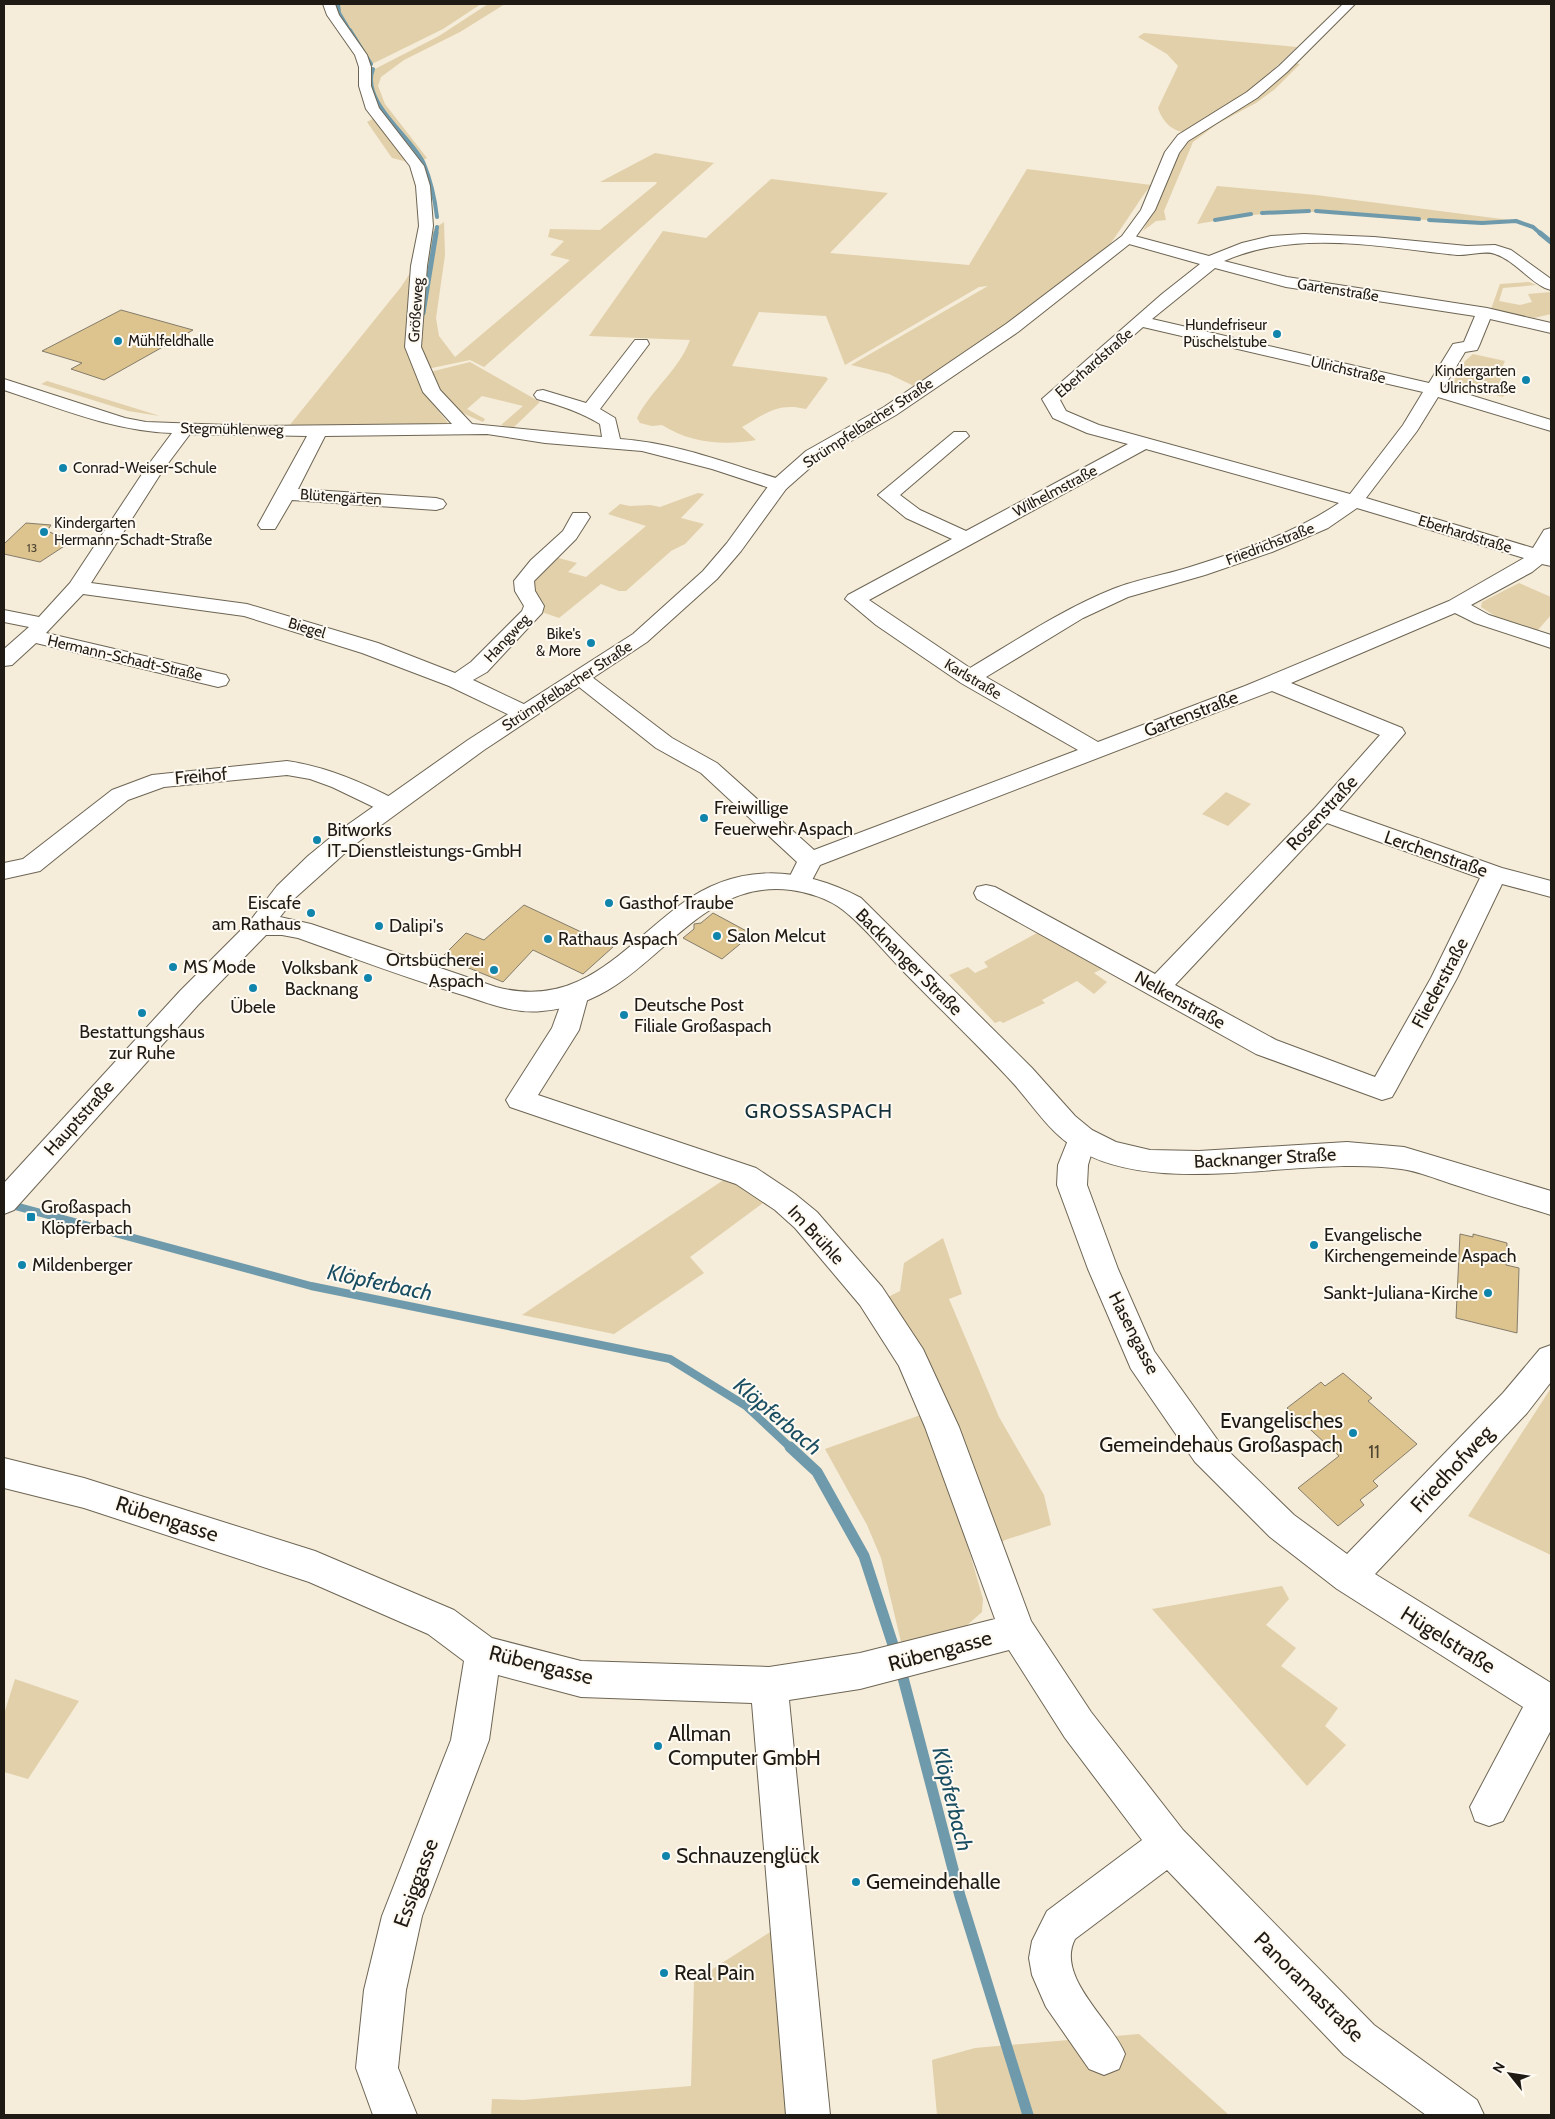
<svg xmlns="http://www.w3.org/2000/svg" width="1555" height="2119" font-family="Cabin,sans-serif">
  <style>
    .green { fill: #e1d0aa }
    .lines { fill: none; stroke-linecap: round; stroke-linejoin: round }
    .stream-far3 { stroke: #6e9aab; stroke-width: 4 }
    .stream-far2 { stroke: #6e9aab; stroke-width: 5 }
    .stream-far1 { stroke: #6e9aab; stroke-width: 8 }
    .stream { stroke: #6e9aab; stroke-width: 11 }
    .building { fill: #ddc48e; stroke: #847c6b }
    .minor-casing { stroke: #6d6554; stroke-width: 2 }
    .tertiary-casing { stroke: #6d6554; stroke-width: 2 }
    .minor { fill: #fff; fill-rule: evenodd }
    .tertiary { fill: #fff; fill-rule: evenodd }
    .poi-dot { fill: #1084aa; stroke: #fefaf2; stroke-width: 2 }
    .labels { text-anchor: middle; stroke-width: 4; stroke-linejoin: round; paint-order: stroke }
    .far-number-label { font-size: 12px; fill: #4e4532 }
    .far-street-label { font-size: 15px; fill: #1f1b14; stroke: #fefaf2 }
    .far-poi-label { font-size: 15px; fill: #1f1b14; stroke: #fefaf2; text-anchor: end }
    .street-label { font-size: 18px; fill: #1f1b14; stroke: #fefaf2 }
    .poi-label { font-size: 18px; fill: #1f1b14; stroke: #fefaf2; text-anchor: start }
    .near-number-label { font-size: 18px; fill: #4e4532 }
    .quarter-label { font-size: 20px; letter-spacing: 1px; fill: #14303b; stroke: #fefaf2 }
    .near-poi-label { font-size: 21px; fill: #1f1b14; stroke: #fefaf2; text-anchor: start }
    .near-street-label { font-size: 21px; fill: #1f1b14; stroke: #fefaf2 }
    .near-water-label { font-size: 22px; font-style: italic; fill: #194d61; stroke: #fefaf2 }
  </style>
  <rect width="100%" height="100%" fill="#f5ecd9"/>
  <path class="green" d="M 334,4 L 481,4 L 443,29 L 370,65 L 337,13 Z
    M 488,4 L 505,4 L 460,32 L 404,60 L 381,77 L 378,86 L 385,104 L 427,158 L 420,162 L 385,120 L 373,101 L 369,72 L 439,36 Z
    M 1144,33 L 1297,47 L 1247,94 L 1183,132 C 1170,130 1162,120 1158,108 L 1178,66 L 1167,54 L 1138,37 Z
    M 1294,63 L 1300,64 L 1275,89 L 1256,103 L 1217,124 L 1193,142 L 1164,211 L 1166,220 L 1156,221 L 1143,231 L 1184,144 Z
    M 374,118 L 408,162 L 392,158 L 367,122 Z
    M 655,153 L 714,163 L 484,367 L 470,360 L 427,369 L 417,347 L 424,266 L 434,229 L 444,222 L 445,255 L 436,318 L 439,336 L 455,357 L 570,260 L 550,255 L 564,241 L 548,237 L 550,229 L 600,230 L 656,184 L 657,182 L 600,182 Z
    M 1027,169 L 1151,185 C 1134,207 1121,231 1103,253 L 918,388 L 889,374 L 851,365 L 988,286 L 979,287 L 845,365 L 826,316 L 759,312 L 732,366 L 826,377 L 828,379 L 806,409 C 778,402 765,414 742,427 L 756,440 C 724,446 690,443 662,425 L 652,426 L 640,423 L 637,418 C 651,390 679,370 690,340 L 589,336 L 663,231 L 706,238 L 771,179 L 888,193 L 830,253 L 969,265 Z
    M 1217,186 L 1316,195 L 1517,221 C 1449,226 1382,214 1314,212 C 1275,210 1236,217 1197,224 Z
    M 414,267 L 408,353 L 425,394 L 448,423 L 445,425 L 289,426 L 401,287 Z
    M 1529,282 L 1536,285 L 1503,288 L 1499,301 L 1520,305 L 1532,302 L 1528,294 L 1551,292 L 1551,314 L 1534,318 L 1491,309 L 1500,284 Z
    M 1473,354 L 1505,361 L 1499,374 L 1503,386 L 1510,387 L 1503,397 C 1487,392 1466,392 1452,384 L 1465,361 Z
    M 470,362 L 540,402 L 513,428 L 501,425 L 523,406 L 482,396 L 467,409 L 485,419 L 483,422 C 450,408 445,405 430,372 Z
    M 47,381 L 160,416 L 128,411 L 41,384 Z
    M 698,493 L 704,494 L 681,518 L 704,524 L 685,544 L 671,551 L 626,591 L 619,591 L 601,584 L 559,618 L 539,611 L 544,604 L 533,587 L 532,578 L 555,557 L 577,563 L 568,572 L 586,577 L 646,526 L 608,514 L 620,504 L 630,506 L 650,505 L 660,507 Z
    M 1519,583 L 1551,597 L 1551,615 L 1537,631 L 1495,616 L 1481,607 L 1482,602 Z
    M 1226,792 L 1251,804 L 1228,826 L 1202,814 Z
    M 1049,930 L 1108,966 L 1094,973 L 1107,982 L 1094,994 L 1077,981 L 1042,1000 L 1045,1003 L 1003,1023 L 1000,1021 L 995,1023 L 949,975 L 968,967 L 975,973 L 988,967 L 984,962 L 1035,934 Z
    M 722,1181 L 740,1181 L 767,1200 L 690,1257 L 704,1273 L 614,1334 L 522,1315 Z
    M 943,1238 L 962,1294 L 949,1299 L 999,1417 L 1044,1495 L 1051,1525 L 1005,1540 L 991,1548 L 884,1299 L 900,1291 L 904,1263 Z
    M 1551,1388 L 1551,1555 L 1468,1516 Z
    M 929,1412 L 983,1599 L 982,1612 L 966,1626 L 902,1646 L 881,1558 L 867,1525 L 825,1449 Z
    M 1282,1586 L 1289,1599 L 1266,1625 L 1296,1648 L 1281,1666 L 1338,1708 L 1325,1726 L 1346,1745 L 1307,1786 L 1152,1609 Z
    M 15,1679 L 79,1701 L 28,1779 L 4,1772 L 4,1714 Z
    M 778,1927 L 792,2115 L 491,2115 L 492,2099 L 523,2100 L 691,2086 L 694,1981 Z
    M 1139,2034 L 1229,2115 L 937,2115 L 932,2060 L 975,2048 Z"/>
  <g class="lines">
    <path class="stream-far3" d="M 338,4 L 339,13 L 348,28
      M 350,30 L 371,64
      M 373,69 C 360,102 413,138 424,164 C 431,181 435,200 437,217
      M 1316,211 L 1419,219
      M 1262,213 L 1309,211
      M 1215,220 L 1251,214
      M 1429,220 L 1482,223 L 1516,221 L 1533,227 L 1541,234
      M 436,234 L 437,227"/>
    <path class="stream-far2" d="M 1540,233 L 1551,242
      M 423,313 L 436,233"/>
    <path class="stream-far1" d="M 4,1203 L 311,1286 L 670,1359 L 746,1406 L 792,1449"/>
    <path class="stream" d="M 790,1447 L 817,1472 L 864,1556 L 896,1654
      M 901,1670 L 960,1896 L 1028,2115"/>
  </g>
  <path class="building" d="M 121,310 L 193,330 L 104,380 L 71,369 L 82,363 L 42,351 Z
    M 26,523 L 51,525 L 47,531 L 72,541 L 40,562 L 4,554 L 4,544 Z
    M 524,905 L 613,947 L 583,974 L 533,950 L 503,982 L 442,957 L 466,933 L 484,940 Z
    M 713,913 L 752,934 L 722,959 L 683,938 L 694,929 L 694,924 L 701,923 Z
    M 1460,1234 L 1473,1237 L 1473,1234 L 1507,1243 L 1506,1265 L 1519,1268 L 1517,1333 L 1456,1318 Z
    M 1343,1373 L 1372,1398 L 1368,1401 L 1417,1444 L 1373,1481 L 1378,1486 L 1360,1500 L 1364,1505 L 1338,1526 L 1298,1488 L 1339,1456 L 1287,1408 L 1321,1382 L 1325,1386 Z"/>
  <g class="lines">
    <defs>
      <path id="minor" d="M 323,4 L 335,4 L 339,15 L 367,55 L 371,67 L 371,86 L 379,108 L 424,166 L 430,186 L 433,226 L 427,266 L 421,347 L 440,390 L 472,424 L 602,437 L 600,424 C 581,412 559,405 537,399 L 534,395 L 537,391 L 543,390 L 586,403 L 635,340 L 647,340 L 649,344 L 600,409 L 615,418 L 620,439 C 678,443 731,465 786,481 L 788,485 L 786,489 L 779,491 L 712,469 L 642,451 L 545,443 L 487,434 L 325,436 L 298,489 L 436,498 L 443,500 L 446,504 L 443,508 L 436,510 L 292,500 L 275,529 L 261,529 L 258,525 L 307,436 L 190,434 L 163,470 L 91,583 L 247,604 L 378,643 L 455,673 L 471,662 L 522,611 L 524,606 L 515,591 L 514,581 L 531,560 L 563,531 L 573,513 L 587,513 L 590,517 L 576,539 L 534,581 L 535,591 L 544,606 L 542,613 L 487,672 L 473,680 L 532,708 L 535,713 L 532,718 L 524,720 L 516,718 L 449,686 L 362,653 L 244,616 L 83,594 L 46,633 L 226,675 L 229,680 L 226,685 L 218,687 L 36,643 L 12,665 L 4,666 L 4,649 L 29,627 L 4,622 L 4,610 L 39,617 L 70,583 L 146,468 L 172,433 C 113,431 59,408 4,390 L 4,379 L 125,418 L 146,422 L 258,426 L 452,424 L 423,392 L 405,347 L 411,266 L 419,226 L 416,186 L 410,166 L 366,109 L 359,86 L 359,67 L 355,55 L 327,15 Z
        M 1127,234 L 1209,256 L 1242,243 L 1271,236 L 1304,234 L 1374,237 L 1467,246 L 1495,245 L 1511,250 L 1551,279 L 1551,290 L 1545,288 C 1528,280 1514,260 1495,254 C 1484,250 1469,256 1457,255 C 1381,247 1297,229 1224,261 L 1287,277 L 1487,308 L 1551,323 L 1551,333 L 1490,319 L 1479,346 L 1477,350 L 1465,352 L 1444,387 L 1551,420 L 1551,431 L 1438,397 L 1417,431 L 1366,498 L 1533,548 L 1544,530 L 1551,528 L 1551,566 L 1542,564 L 1532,572 L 1471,605 L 1489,615 L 1551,635 L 1551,648 L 1475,623 L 1455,613 L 1291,683 L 1402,728 L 1405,733 L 1339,810 L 1502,868 L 1551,881 L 1551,897 L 1502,884 L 1457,978 L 1396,1090 L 1392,1097 L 1382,1100 L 1256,1054 L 977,899 L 974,893 L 977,887 L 986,885 L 995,887 L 1155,974 L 1315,808 L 1380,735 L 1272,691 L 820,865 L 811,882 L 802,884 L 793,882 L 790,876 L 797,862 L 701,773 L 656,748 L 569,679 L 572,674 L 580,672 L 588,674 L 672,738 L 717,763 L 814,850 L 1078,750 L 961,683 L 876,625 L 845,599 L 848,595 L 952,539 L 906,518 L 878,495 L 954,432 L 966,432 L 969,436 L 900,495 L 920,510 L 966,531 L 1128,444 L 1087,433 L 1053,418 L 1042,399 L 1162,294 L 1200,264 L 1122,242 L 1119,239 ZM 1215,268 L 1286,287 L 1475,316 L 1464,342 L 1453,344 L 1429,383 L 1152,319 ZM 1143,327 L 1423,392 L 1403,425 L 1350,494 L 1099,425 L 1066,411 L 1060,400 ZM 1146,449 L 1339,503 C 1295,533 1241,551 1190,567 C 1165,575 1138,579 1113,589 C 1063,609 1017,640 970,668 L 869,600 ZM 1357,508 L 1524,558 L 1449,601 L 1245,686 L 1098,742 L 986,677 L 1083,618 L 1128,597 L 1205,575 L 1272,552 L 1328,528 ZM 1327,823 L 1480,878 L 1431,978 L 1375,1077 L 1276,1040 L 1175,985 Z
        M 287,761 C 327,767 362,782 398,801 L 402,806 L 398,811 L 390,813 L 382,811 L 332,787 L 310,779 L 287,775 L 164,787 L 128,800 L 40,871 L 4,879 L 4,863 L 23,859 L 112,790 L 152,775 Z
        M 575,988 L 584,990 L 588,997 L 579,1030 L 538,1095 L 756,1168 L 795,1194 L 817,1212 L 882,1287 L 923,1349 L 959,1427 L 1031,1621 L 1091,1712 L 1183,1830 L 1374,2025 L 1477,2100 L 1484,2115 L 1426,2115 L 1344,2055 L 1167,1870 L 1075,1939 C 1055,1977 1112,2021 1125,2054 L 1119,2069 L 1104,2075 L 1089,2069 L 1046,2007 L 1032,1975 L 1029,1958 L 1032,1941 L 1047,1911 L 1142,1840 L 1065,1738 L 1009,1650 L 860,1689 L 789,1700 L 830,2115 L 786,2115 L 752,1703 L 581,1697 L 498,1675 L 489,1740 L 422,1916 L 406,1990 L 398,2068 L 417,2115 L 373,2115 L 356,2068 L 364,1990 L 382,1916 L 451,1740 L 464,1661 L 428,1634 L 309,1582 L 84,1508 L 4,1488 L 4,1458 L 84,1478 L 315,1551 L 454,1610 L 492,1638 L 581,1661 L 769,1667 L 860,1653 L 995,1619 L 925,1427 L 899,1366 L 860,1305 L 795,1228 L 775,1210 L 736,1184 L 510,1107 L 506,1100 L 552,1028 L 566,990 Z
        M 1082,1127 L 1092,1130 L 1096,1138 L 1088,1165 L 1087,1185 L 1118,1269 L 1154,1351 L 1219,1442 L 1294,1515 L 1347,1554 L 1503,1393 L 1540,1349 L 1551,1345 L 1551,1382 L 1527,1413 L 1375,1574 L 1551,1683 L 1551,1730 L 1503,1821 L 1489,1826 L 1475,1821 L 1470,1807 L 1523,1707 L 1337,1589 L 1270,1537 L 1195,1462 L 1131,1369 L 1088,1269 L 1057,1185 L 1058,1165 L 1072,1130 Z"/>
      <path id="tertiary" d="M 1343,4 L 1355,4 L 1287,72 L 1257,98 L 1188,141 L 1179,153 L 1155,210 L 1132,242 L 1018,332 L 896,415 L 820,459 L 786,489 L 741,551 L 717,579 L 647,642 L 484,750 L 354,845 L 295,898 L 280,917 L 311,924 L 496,987 C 580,1009 620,950 680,905 C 737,862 800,866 861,898 L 1032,1068 L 1075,1116 L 1092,1130 L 1116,1142 L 1150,1150 L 1199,1151 L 1347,1142 L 1404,1147 L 1551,1191 L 1551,1215 C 1517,1205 1483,1194 1449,1183 C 1434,1178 1417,1171 1401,1169 C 1303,1154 1155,1202 1072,1146 C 1048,1130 1032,1104 1013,1083 C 978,1045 940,1009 903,971 C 884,952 865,927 843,910 C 829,899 808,892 791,890 C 714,880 672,948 616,985 C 594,1000 568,1009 542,1011 C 516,1014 490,1004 466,996 C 409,979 354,958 298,938 L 282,935 L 266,935 L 198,1005 L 14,1210 L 4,1214 L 4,1183 L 180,991 L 250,921 L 277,886 L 308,856 L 336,833 L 468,740 L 633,634 L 703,571 L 727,543 L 772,481 L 806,451 L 884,407 L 1006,324 L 1122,236 L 1141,210 L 1165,152 L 1178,135 L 1247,92 L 1279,66 Z"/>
    </defs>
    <use href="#minor" class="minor-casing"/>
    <use href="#tertiary" class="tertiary-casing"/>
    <use href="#minor" class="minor"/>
    <use href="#tertiary" class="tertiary"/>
  </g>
  <g class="poi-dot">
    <circle cx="1277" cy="334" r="5"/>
    <circle cx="118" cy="341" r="5"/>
    <circle cx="1526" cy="380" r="5"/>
    <circle cx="63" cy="468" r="5"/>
    <circle cx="44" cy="532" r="5"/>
    <circle cx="591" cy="643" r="5"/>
    <circle cx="704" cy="818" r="5"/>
    <circle cx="317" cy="840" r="5"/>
    <circle cx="609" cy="903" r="5"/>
    <circle cx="311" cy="913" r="5"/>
    <circle cx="379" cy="926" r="5"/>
    <circle cx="717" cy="936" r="5"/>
    <circle cx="548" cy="939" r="5"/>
    <circle cx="173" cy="967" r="5"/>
    <circle cx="494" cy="970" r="5"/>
    <circle cx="368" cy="978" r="5"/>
    <circle cx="253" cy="988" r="5"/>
    <circle cx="142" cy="1013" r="5"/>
    <circle cx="624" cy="1015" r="5"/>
    <rect x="26" y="1212" width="10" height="10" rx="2.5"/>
    <circle cx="1314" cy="1245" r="5"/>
    <circle cx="22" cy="1265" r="5"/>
    <circle cx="1488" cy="1293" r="5"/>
    <circle cx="1353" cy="1433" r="5"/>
    <circle cx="658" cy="1746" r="5"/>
    <circle cx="666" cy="1856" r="5"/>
    <circle cx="856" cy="1882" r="5"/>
    <circle cx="664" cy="1973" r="5"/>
  </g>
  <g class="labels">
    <g class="far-number-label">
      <text x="32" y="552">13</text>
    </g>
    <g class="far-street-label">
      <text transform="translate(1338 290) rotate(9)" y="5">Gartenstraße</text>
      <text transform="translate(416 310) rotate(-86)" y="5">Größeweg</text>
      <text transform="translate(1094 363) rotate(-41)" y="5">Eberhardstraße</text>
      <text transform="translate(1348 370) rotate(13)" y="5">Ulrichstraße</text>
      <text transform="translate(868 423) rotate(-33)" y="5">Strümpfelbacher Straße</text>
      <text transform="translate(232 429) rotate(1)" y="5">Stegmühlenweg</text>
      <text transform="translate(1055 491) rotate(-28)" y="5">Wilhelmstraße</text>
      <text transform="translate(341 497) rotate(4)" y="5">Blütengärten</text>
      <text transform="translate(1465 534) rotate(17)" y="5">Eberhardstraße</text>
      <text transform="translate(1270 544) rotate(-21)" y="5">Friedrichstraße</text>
      <text transform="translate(307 628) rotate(17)" y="5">Biegel</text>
      <text transform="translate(507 638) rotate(-47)" y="5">Hangweg</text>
      <text transform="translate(125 658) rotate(13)" y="5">Hermann-Schadt-Straße</text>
      <text transform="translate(973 679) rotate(31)" y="5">Karlstraße</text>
      <text transform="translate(567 686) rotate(-33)" y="5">Strümpfelbacher Straße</text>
    </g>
    <g class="far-poi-label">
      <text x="1267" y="330">Hundefriseur<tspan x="1267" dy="17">Püschelstube</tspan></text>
      <text x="128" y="346" text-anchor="start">Mühlfeldhalle</text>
      <text x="1516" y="376">Kindergarten<tspan x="1516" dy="17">Ulrichstraße</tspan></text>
      <text x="73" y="473" text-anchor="start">Conrad-Weiser-Schule</text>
      <text x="54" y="528" text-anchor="start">Kindergarten<tspan x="54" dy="17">Hermann-Schadt-Straße</tspan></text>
      <text x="581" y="639">Bike's<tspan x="581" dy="17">&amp; More</tspan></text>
    </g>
    <g class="street-label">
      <text transform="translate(1191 714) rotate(-21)" y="6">Gartenstraße</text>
      <text transform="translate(201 776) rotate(-5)" y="6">Freihof</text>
      <text transform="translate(1322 813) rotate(-47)" y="6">Rosenstraße</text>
      <text transform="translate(1436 854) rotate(19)" y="6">Lerchenstraße</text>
      <text transform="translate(909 962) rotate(45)" y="6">Backnanger Straße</text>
      <text transform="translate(1440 983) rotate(-62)" y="6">Fliederstraße</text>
      <text transform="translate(1180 1000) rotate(29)" y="6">Nelkenstraße</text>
      <text transform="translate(79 1118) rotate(-48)" y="6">Hauptstraße</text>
      <text transform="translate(1265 1158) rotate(-3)" y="6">Backnanger Straße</text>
      <text transform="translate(816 1235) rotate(47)" y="6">Im Brühle</text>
      <text transform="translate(1134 1333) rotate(63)" y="6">Hasengasse</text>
    </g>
    <g class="poi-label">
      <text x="714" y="814">Freiwillige<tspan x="714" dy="21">Feuerwehr Aspach</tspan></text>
      <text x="327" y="836">Bitworks<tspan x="327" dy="21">IT-Dienstleistungs-GmbH</tspan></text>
      <text x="301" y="909" text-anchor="end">Eiscafe<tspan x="301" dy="21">am Rathaus</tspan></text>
      <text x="619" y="909">Gasthof Traube</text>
      <text x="389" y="932">Dalipi's</text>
      <text x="727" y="942">Salon Melcut</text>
      <text x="558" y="945">Rathaus Aspach</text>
      <text x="484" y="966" text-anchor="end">Ortsbücherei<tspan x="484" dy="21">Aspach</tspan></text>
      <text x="183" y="973">MS Mode</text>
      <text x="358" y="974" text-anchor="end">Volksbank<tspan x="358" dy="21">Backnang</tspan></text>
      <text x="634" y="1011">Deutsche Post<tspan x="634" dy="21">Filiale Großaspach</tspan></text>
      <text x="253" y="1013" text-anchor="middle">Übele</text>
      <text x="142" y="1038" text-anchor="middle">Bestattungshaus<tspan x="142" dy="21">zur Ruhe</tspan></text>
      <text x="41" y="1213">Großaspach<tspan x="41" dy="21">Klöpferbach</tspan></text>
      <text x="1324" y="1241">Evangelische<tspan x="1324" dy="21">Kirchengemeinde Aspach</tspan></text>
      <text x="32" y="1271">Mildenberger</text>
      <text x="1478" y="1299" text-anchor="end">Sankt-Juliana-Kirche</text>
    </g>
    <g class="near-number-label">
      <text x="1374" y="1458">11</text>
    </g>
    <g class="quarter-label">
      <text x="819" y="1118">GROSSASPACH</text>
    </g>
    <g class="near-poi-label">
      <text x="1343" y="1428" text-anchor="end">Evangelisches<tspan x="1343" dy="24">Gemeindehaus Großaspach</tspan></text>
      <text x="668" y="1741">Allman<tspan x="668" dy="24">Computer GmbH</tspan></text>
      <text x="676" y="1863">Schnauzenglück</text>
      <text x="866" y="1889">Gemeindehalle</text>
      <text x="674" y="1980">Real Pain</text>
    </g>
    <g class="near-street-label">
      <text transform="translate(1452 1469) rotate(-47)" y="7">Friedhofweg</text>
      <text transform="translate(167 1519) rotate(18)" y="7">Rübengasse</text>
      <text transform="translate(1448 1640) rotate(32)" y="7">Hügelstraße</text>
      <text transform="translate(940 1651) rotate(-15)" y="7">Rübengasse</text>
      <text transform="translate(541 1665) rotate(14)" y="7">Rübengasse</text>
      <text transform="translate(416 1883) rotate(-70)" y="7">Essiggasse</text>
      <text transform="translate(1309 1987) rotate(45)" y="7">Panoramastraße</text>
    </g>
    <g class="near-water-label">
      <text transform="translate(380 1282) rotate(12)" y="8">Klöpferbach</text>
      <text transform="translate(778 1416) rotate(40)" y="8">Klöpferbach</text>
      <text transform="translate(953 1799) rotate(76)" y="8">Klöpferbach</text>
    </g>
  </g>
  <rect width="1555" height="2119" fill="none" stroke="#1f1b14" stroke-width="10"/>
  <g transform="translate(1510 2074) rotate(300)" stroke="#fefaf2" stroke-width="4" paint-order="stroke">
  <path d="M0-4L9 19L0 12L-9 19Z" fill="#1f1b14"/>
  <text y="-8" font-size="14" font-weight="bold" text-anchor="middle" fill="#1f1b14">N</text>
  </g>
</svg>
